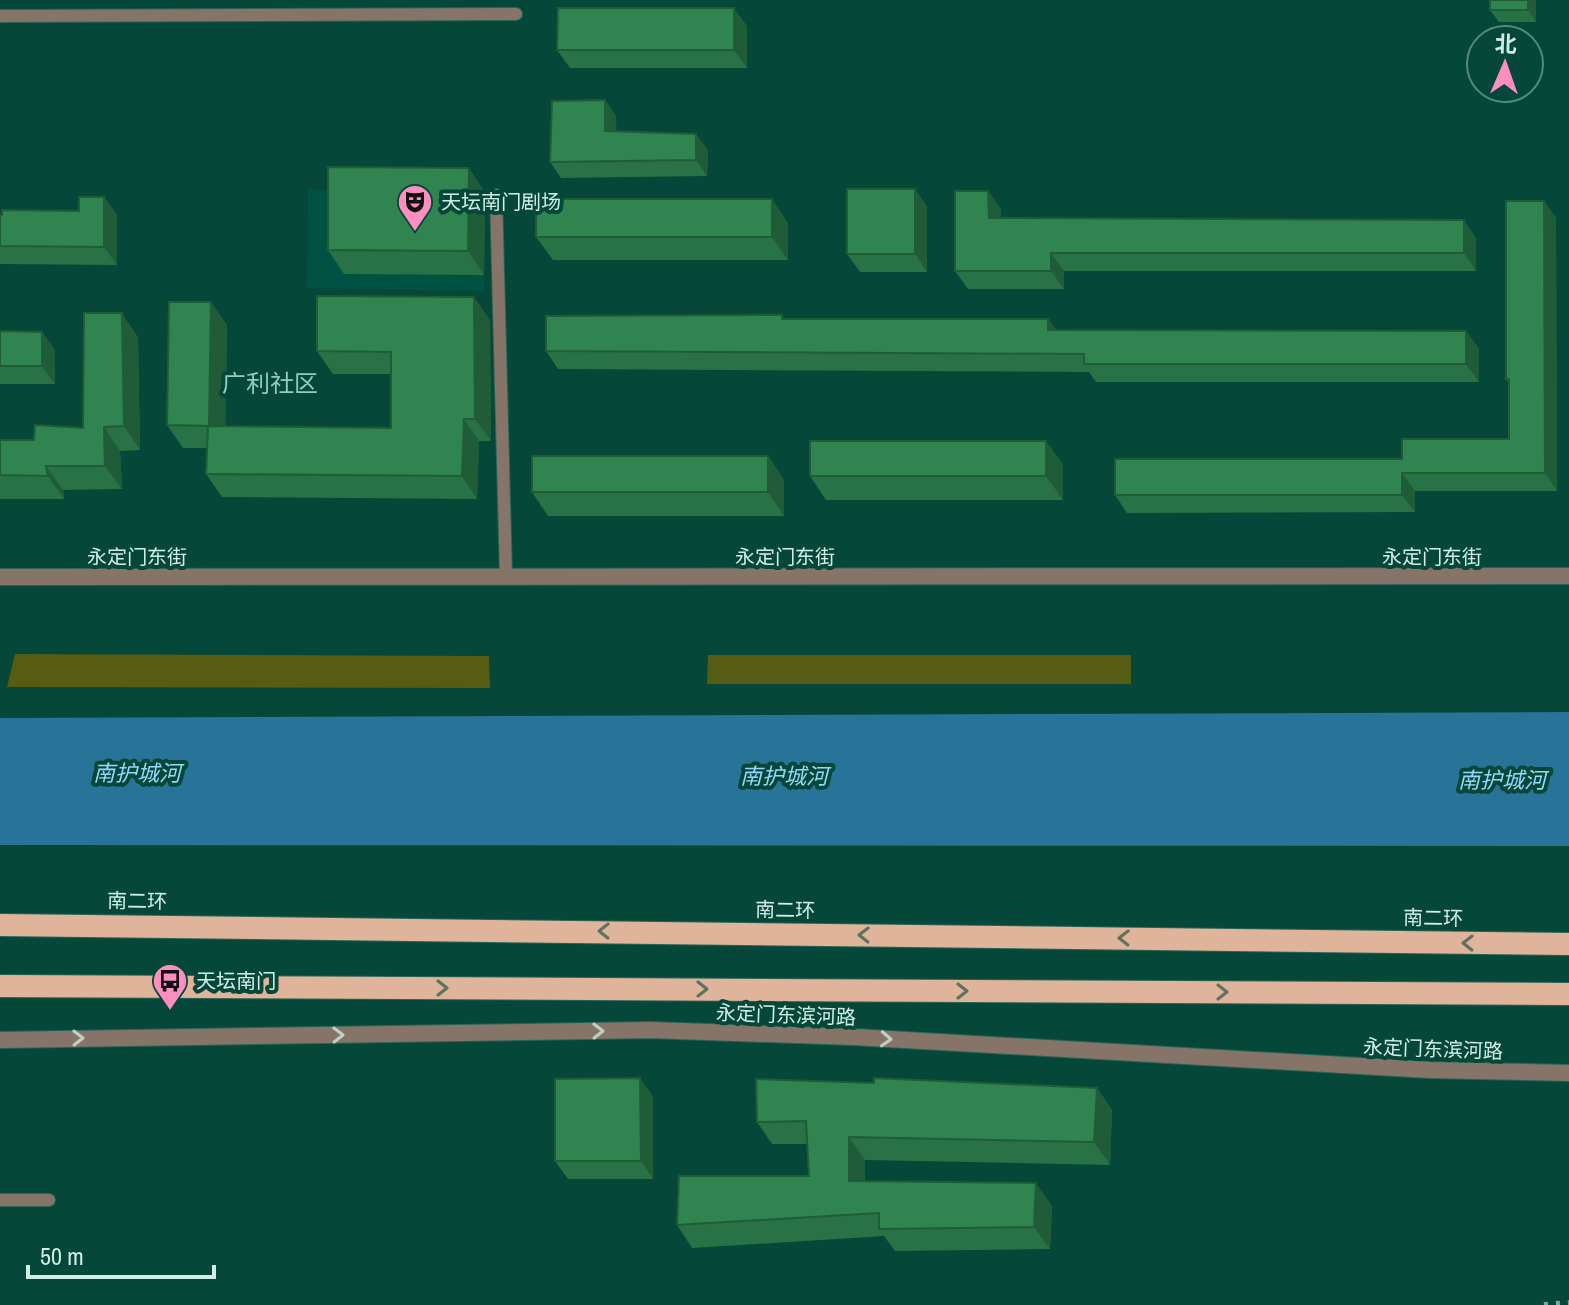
<svg xmlns="http://www.w3.org/2000/svg" width="1569" height="1305" font-family="'Archivo Narrow','Noto Sans SC',sans-serif">
  <style>
    .built { fill: #005342 }
    .green { fill: #575c14 }
    .water { fill: #287498 }
    .lines { fill: none; stroke-linecap: round; stroke-linejoin: round }
    .service-casing { stroke: #2a6558; stroke-width: 14 }
    .tertiary-casing { stroke: #2a6558; stroke-width: 18 }
    .trunk-casing { stroke: #2a6558; stroke-width: 24 }
    .service { stroke: #877469; stroke-width: 12 }
    .tertiary { stroke: #877469; stroke-width: 16 }
    .trunk { stroke: #e0b49a; stroke-width: 22 }
    .rail { stroke: #7da99e; stroke-width: 6; stroke-dasharray: 4 8; stroke-linecap: butt }
    .wall { fill: #287245 }
    .shaded-wall { fill: #215c38 }
    .building { fill: #2f8450; stroke: #215c38; stroke-width: 2 }
    .oneway { stroke: #5d7360 }
    .oneway2 { stroke: #becfc5 }
    .labels { text-anchor: middle; stroke-width: 8; stroke-linejoin: round; paint-order: stroke }
    .poi-label { font-size: 20px; fill: #d0ede4; stroke: #054739; text-anchor: start }
    .street-label { font-size: 20px; fill: #d0ede4; stroke: #054739 }
    .water-label { font-size: 22px; font-style: italic; fill: #93d7fd; stroke: #054739 }
    .quarter-label { font-size: 24px; fill: #92cdbb; stroke: #054739 }
  </style>
  <rect width="100%" height="100%" fill="#054739"/>
  <path class="built" d="M 308,190 L 485,192 L 484,291 L 307,288 Z"/>
  <path class="green" d="M 15,654 L 489,656 L 490,688 L 7,687 Z
    M 708,655 L 1131,655 L 1131,684 L 707,684 Z"/>
  <path class="water" d="M 1569,712 L 1569,846 L 0,845 L 0,718 Z"/>
  <g class="lines">
    <defs>
      <path id="service" d="M 0,16 L 516,14
        M 496,195 L 506,577
        M 0,1200 L 49,1200"/>
      <path id="tertiary" d="M 0,577 L 1569,576
        M 0,1040 L 650,1030 L 854,1037 L 1430,1070 L 1569,1073"/>
      <path id="trunk" d="M 0,925 L 1569,944
        M 0,986 L 1569,994"/>
    </defs>
    <use href="#service" class="service-casing"/>
    <use href="#tertiary" class="tertiary-casing"/>
    <use href="#trunk" class="trunk-casing"/>
    <use href="#service" class="service"/>
    <use href="#tertiary" class="tertiary"/>
    <use href="#trunk" class="trunk"/>
    <path class="rail" d="M 1544,1305 L 1569,1303"/>
  </g>
  <path class="wall" d="M 1490,0 L 1536,0 L 1536,22 L 1499,22 L 1490,10 Z
    M 747,26 L 747,68 L 570,68 L 557,50 Z
    M 605,100 L 616,116 L 616,131 L 708,150 L 707,176 L 561,178 L 550,162 Z
    M 915,189 L 927,207 L 927,272 L 860,272 L 847,254 Z
    M 988,191 L 1001,209 L 1001,218 L 1476,238 L 1476,271 L 1064,271 L 1064,289 L 968,289 L 955,271 Z
    M 485,192 L 484,275 L 344,274 L 328,250 Z
    M 104,197 L 117,215 L 117,265 L 0,264 L 0,215 L 79,211 Z
    M 1544,201 L 1556,218 L 1557,491 L 1415,491 L 1415,512 L 1127,513 L 1115,495 L 1402,459 L 1509,439 L 1509,383 L 1506,379 Z
    M 788,223 L 788,260 L 553,260 L 536,237 Z
    M 782,315 L 784,319 L 1048,319 L 1056,330 L 1466,331 L 1479,349 L 1479,382 L 1096,382 L 1089,372 L 558,369 L 546,351 Z
    M 490,320 L 491,441 L 479,441 L 477,499 L 222,497 L 206,474 L 207,448 L 183,448 L 167,425 L 227,325 L 225,426 L 391,428 L 391,374 L 333,374 L 317,351 Z
    M 0,331 L 42,332 L 55,350 L 55,384 L 0,384 Z
    M 138,337 L 140,450 L 120,451 L 122,489 L 63,490 L 64,499 L 0,499 L 0,440 L 34,440 L 83,428 Z
    M 768,456 L 784,480 L 784,516 L 548,516 L 532,492 Z
    M 1063,464 L 1063,500 L 826,500 L 810,476 Z
    M 874,1083 L 1097,1088 L 1112,1110 L 1110,1165 L 865,1160 L 865,1181 L 1052,1206 L 1050,1249 L 895,1251 L 884,1236 L 692,1248 L 677,1225 L 809,1176 L 807,1144 L 772,1144 L 757,1122 Z
    M 653,1096 L 653,1179 L 568,1179 L 555,1161 Z"/>
  <path class="shaded-wall" d="M 1528,0 L 1536,0 L 1536,22 L 1528,10 Z
    M 734,8 L 747,26 L 747,68 L 734,50 Z
    M 605,100 L 616,116 L 617,147 L 605,131 Z
    M 696,134 L 708,150 L 707,176 L 696,160 Z
    M 469,168 L 485,192 L 484,275 L 468,251 Z
    M 915,189 L 927,207 L 927,272 L 915,254 Z
    M 988,191 L 1001,209 L 1001,236 L 989,218 Z
    M 104,197 L 117,215 L 117,265 L 104,247 Z
    M 772,199 L 788,223 L 788,260 L 772,237 Z
    M 1544,201 L 1556,218 L 1557,491 L 1545,473 Z
    M 1464,220 L 1476,238 L 1476,271 L 1464,253 Z
    M 1051,253 L 1064,271 L 1064,289 L 1051,271 Z
    M 474,297 L 490,320 L 491,441 L 475,419 Z
    M 211,302 L 227,325 L 225,448 L 209,426 Z
    M 122,313 L 138,337 L 140,450 L 124,426 Z
    M 1048,319 L 1061,337 L 1048,330 Z
    M 1466,331 L 1479,349 L 1479,382 L 1466,364 Z
    M 42,332 L 55,350 L 55,384 L 42,366 Z
    M 464,419 L 479,441 L 477,499 L 462,476 Z
    M 104,427 L 120,451 L 122,489 L 105,466 Z
    M 1046,441 L 1063,464 L 1063,500 L 1046,476 Z
    M 768,456 L 784,480 L 784,516 L 768,492 Z
    M 46,466 L 63,490 L 64,499 L 48,476 Z
    M 1402,473 L 1415,491 L 1415,512 L 1402,495 Z
    M 640,1078 L 653,1096 L 653,1179 L 641,1161 Z
    M 1097,1088 L 1112,1110 L 1110,1165 L 1094,1142 Z
    M 849,1137 L 865,1160 L 865,1203 L 849,1181 Z
    M 1036,1183 L 1052,1206 L 1050,1249 L 1034,1227 Z"/>
  <path class="building" d="M 1490,0 L 1528,0 L 1528,10 L 1490,10 Z
    M 558,8 L 734,8 L 734,50 L 557,50 Z
    M 605,100 L 605,131 L 696,134 L 696,160 L 550,162 L 552,101 Z
    M 328,167 L 469,168 L 468,251 L 328,250 Z
    M 847,189 L 915,189 L 915,254 L 847,254 Z
    M 955,191 L 988,191 L 989,218 L 1464,220 L 1464,253 L 1051,253 L 1051,271 L 955,271 Z
    M 79,197 L 104,197 L 104,247 L 0,246 L 0,215 L 2,215 L 2,210 L 79,211 Z
    M 536,199 L 772,199 L 772,237 L 536,237 Z
    M 1506,201 L 1544,201 L 1545,473 L 1402,473 L 1402,495 L 1115,495 L 1115,459 L 1402,459 L 1402,439 L 1509,439 L 1509,379 L 1506,379 Z
    M 317,296 L 474,297 L 475,419 L 464,419 L 462,476 L 206,474 L 208,426 L 167,425 L 169,302 L 211,302 L 209,426 L 391,428 L 391,352 L 317,351 Z
    M 84,313 L 122,313 L 124,426 L 104,427 L 105,466 L 46,466 L 48,476 L 0,475 L 0,440 L 34,440 L 35,425 L 83,428 Z
    M 782,315 L 782,319 L 1048,319 L 1048,330 L 1466,331 L 1466,364 L 1084,364 L 1084,354 L 546,351 L 546,316 Z
    M 0,331 L 42,332 L 42,366 L 0,366 Z
    M 810,441 L 1046,441 L 1046,476 L 810,476 Z
    M 532,456 L 768,456 L 768,492 L 532,492 Z
    M 640,1078 L 641,1161 L 555,1161 L 555,1079 Z
    M 874,1078 L 1097,1088 L 1094,1142 L 849,1137 L 849,1181 L 1036,1183 L 1034,1227 L 879,1229 L 879,1213 L 677,1225 L 679,1176 L 809,1176 L 806,1121 L 757,1122 L 756,1079 L 874,1083 Z"/>
  <defs><path id="oneway-chevron" d="M-2-3.5L2.5 0L-2 3.5" fill="none" stroke-width="1.6" stroke-linecap="round" stroke-linejoin="round" transform="scale(2)"/></defs>
  <g class="oneway">
    <use href="#oneway-chevron" transform="translate(604 931) rotate(-179)"/>
    <use href="#oneway-chevron" transform="translate(864 935) rotate(-179)"/>
    <use href="#oneway-chevron" transform="translate(1124 938) rotate(-179)"/>
    <use href="#oneway-chevron" transform="translate(1468 943) rotate(-179)"/>
    <use href="#oneway-chevron" transform="translate(442 988)"/>
    <use href="#oneway-chevron" transform="translate(702 989)"/>
    <use href="#oneway-chevron" transform="translate(962 991)"/>
    <use href="#oneway-chevron" transform="translate(1222 992)"/>
  </g>
  <g class="oneway2">
    <use href="#oneway-chevron" transform="translate(598 1031) rotate(-1)"/>
    <use href="#oneway-chevron" transform="translate(338 1035) rotate(-1)"/>
    <use href="#oneway-chevron" transform="translate(78 1038) rotate(-1)"/>
    <use href="#oneway-chevron" transform="translate(886 1039) rotate(3)"/>
  </g>
  <defs>
    <symbol id="theatre-pin" viewBox="-11 -11 22 30"><path d="M0 17L-7.5 6A9.5 9.5 0 1 1 7.5 6Z" fill="#fd8ebf" stroke="#054739"/><path d="M-5-5.5Q0-4 5-5.5V0Q5 5 0 6Q-5 5-5 0ZM-3.3-2.5H-1v1.5H-3.3ZM1-2.5H3.3v1.5H1ZM-2.8 1Q0 5.5 2.8 1Z" fill="#111"/></symbol>
    <symbol id="bus-pin" viewBox="-11 -11 22 30"><path d="M0 17L-7.5 6A9.5 9.5 0 1 1 7.5 6Z" fill="#fd8ebf" stroke="#054739"/><path d="M-5-6H5V4H4V6H2V4H-2V6H-4V4H-5ZM-3.5-4V0h7V-4ZM-3.5 1.2v1.5H-2V1.2ZM2 1.2v1.5H3.5V1.2Z" fill="#111"/></symbol>
  </defs>
  <g fill-rule="evenodd">
    <use href="#theatre-pin" x="395" y="182" width="40" height="54"/>
    <use href="#bus-pin" x="150" y="961" width="40" height="54"/>
  </g>
  <g class="labels">
    <g class="poi-label">
      <text x="441" y="209">天坛南门剧场</text>
      <text x="196" y="988">天坛南门</text>
    </g>
    <g class="street-label">
      <text x="137" y="564">永定门东街</text>
      <text x="785" y="564">永定门东街</text>
      <text x="1432" y="564">永定门东街</text>
      <text transform="translate(137 901) rotate(1)" y="7">南二环</text>
      <text transform="translate(785 910) rotate(1)" y="7">南二环</text>
      <text transform="translate(1433 918) rotate(1)" y="7">南二环</text>
      <text transform="translate(786 1015) rotate(2)" y="7">永定门东滨河路</text>
      <text transform="translate(1433 1049) rotate(2)" y="7">永定门东滨河路</text>
    </g>
    <g class="water-label">
      <text x="137" y="781">南护城河</text>
      <text x="784" y="784">南护城河</text>
      <text x="1502" y="788">南护城河</text>
    </g>
    <g class="quarter-label">
      <text x="270" y="392">广利社区</text>
    </g>
  </g>
  <g transform="translate(1505 64) rotate(2)"><circle r="38" fill="#054739" stroke="#56897d" stroke-width="2"/>
  <path d="M0-6L14 30L0 20L-14 30Z" fill="#fd8ebf"/>
  <text y="-12" font-size="22" font-weight="bold" text-anchor="middle" fill="#d0ede4">北</text>
  </g>
  <path d="M28 1265v12h186v-12" fill="none" stroke="#d0ede4" stroke-width="4"/>
  <text x="40" y="1265" font-size="24" fill="#d0ede4" stroke="#054739" stroke-width="6" paint-order="stroke">50 m</text>
</svg>
